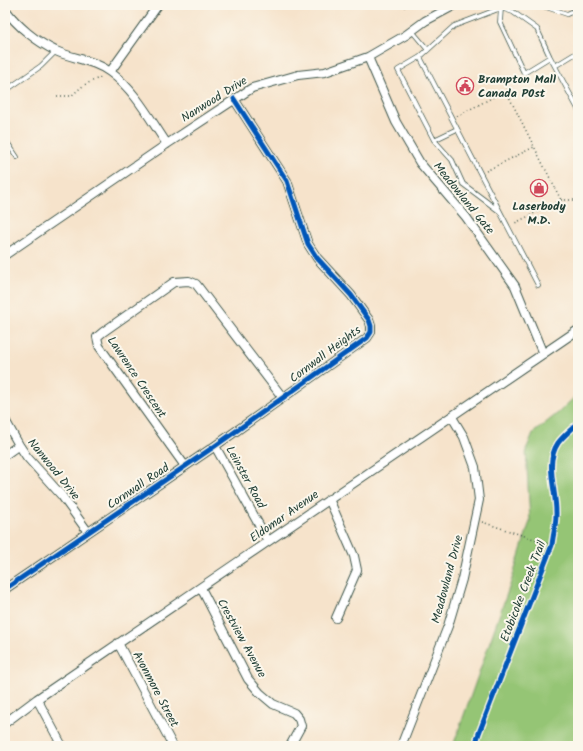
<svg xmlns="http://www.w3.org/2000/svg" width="583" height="751" font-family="Kalam,sans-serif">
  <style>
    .green { fill: #95c575; stroke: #5a8154 }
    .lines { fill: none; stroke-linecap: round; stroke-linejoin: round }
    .service-casing { stroke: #3f564b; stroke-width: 5.5 }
    .minor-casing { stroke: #3f564b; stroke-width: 10 }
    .path { stroke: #3f564b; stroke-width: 1.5; stroke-dasharray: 1 3; stroke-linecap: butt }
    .service { stroke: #fff; stroke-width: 4 }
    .minor { stroke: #fff; stroke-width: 8 }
    .cycleway-casing { stroke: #fbf7ec; stroke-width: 8 }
    .cycleway { stroke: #0057b8; stroke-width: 5 }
    .labels { text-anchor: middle; stroke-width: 4; stroke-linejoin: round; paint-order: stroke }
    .poi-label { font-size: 12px; font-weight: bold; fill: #1f3d34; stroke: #fbf7ec; text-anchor: start }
    .street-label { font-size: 12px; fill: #1f3d34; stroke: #fbf7ec }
  </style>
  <rect width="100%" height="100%" fill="#fbf7ec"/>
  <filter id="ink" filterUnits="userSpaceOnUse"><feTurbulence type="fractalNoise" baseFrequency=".025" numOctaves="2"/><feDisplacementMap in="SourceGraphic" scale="8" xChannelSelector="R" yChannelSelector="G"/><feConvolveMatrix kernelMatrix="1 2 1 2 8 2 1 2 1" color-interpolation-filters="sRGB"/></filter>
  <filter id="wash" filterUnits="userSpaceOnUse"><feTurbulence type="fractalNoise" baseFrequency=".012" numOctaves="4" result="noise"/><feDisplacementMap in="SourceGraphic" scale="16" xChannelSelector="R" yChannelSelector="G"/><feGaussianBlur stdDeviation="0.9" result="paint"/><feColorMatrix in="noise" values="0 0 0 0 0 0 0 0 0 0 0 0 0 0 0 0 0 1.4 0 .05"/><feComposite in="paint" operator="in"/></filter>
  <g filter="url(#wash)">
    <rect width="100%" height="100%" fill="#f6e3cb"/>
    <path class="green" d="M 578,394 L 578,746 L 453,746 L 510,585 L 530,521 L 526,450 L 533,433 L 558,413 Z"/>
  </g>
  <g filter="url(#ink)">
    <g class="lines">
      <defs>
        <path id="service" d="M 501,5 L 501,8 L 513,12 L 537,29 L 550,57 L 578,109
          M 540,5 L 567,14 L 578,9
          M 412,31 L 428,50
          M 420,57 L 454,26 L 501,8 L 500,22 L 524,73 L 550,57
          M 555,66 L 578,52
          M 5,91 L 41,66 L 56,51
          M 457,129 L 434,140 L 398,70 L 420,57 L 538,285
          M 5,139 L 17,157
          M 434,140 L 452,160 L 463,184 L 499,211"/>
        <path id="minor" d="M 5,9 C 17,26 37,42 56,51 C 74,59 94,60 110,72 C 135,90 150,119 167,144
          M 368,57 L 396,122 L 420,163 L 466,217 L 515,286 L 543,354
          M 110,72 L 158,5
          M 5,255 L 167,144 L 252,88 L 298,75 L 325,72 L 368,57 L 406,35 L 425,21 L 455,5
          M 5,420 L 19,445 L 27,457 L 62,496 L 88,532
          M 215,446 L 268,541
          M 5,455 L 19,445
          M 185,466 L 99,346 L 97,337 L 103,332 L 174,282 L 189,281 L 196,284 L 283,398
          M 329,499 L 354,556 L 357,570 L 336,618
          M 201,588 L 248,679 L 260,693 L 273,704 L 294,713 L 299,719 L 301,726 L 290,746
          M 5,589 L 215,446 L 367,338 L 371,332 L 371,326 L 369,320 L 351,295 L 317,258 L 308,244 L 287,181 L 234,99
          M 118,643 L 173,746
          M 37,699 L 62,746
          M 5,723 L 37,699 L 578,330
          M 401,746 L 448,626 L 462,579 L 479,500 L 475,467 L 464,437 L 452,417"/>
      </defs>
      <use href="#service" class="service-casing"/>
      <use href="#minor" class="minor-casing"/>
      <path class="path" d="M 404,7 L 408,5
        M 506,91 L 561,200 L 513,224
        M 57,96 L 71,96 L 84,85 L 101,77
        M 457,116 L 513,87
        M 486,171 L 534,147
        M 561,200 L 578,200
        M 482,522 L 552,545"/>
      <use href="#service" class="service"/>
      <use href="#minor" class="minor"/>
      <defs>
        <path id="cycleway" d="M 5,589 L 215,446 L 367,338 L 371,332 L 371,326 L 369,320 L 351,295 L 317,258 L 308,244 L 287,181 L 234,99
          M 475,746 L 479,733 L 552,545 C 553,535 556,525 556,515 C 557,491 544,464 558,443 C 563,436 572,429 578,423"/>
      </defs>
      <use href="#cycleway" class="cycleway-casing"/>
      <use href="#cycleway" class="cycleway"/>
    </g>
  </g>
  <defs>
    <symbol id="civic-ring" viewBox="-11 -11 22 22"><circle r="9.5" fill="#fbf7ec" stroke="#d1495b" stroke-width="1.5"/><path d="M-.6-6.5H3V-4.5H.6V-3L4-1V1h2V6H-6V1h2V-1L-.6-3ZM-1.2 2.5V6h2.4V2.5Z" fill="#d1495b"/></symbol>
    <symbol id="shop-ring" viewBox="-11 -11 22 22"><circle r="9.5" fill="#fbf7ec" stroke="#d1495b" stroke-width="1.5"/><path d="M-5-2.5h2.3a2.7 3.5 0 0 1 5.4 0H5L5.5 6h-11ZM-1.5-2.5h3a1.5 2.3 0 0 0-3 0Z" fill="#d1495b"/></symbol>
  </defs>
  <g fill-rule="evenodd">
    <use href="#civic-ring" x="455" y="76" width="20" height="20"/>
    <use href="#shop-ring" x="529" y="178" width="20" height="20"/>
  </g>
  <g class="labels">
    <g class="poi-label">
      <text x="478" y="83">Brampton Mall<tspan x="478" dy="14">Canada P0st</tspan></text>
      <text x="539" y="210" text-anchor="middle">Laserbody<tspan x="539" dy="14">M.D.</tspan></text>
    </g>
    <g class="street-label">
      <text transform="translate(214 99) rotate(-32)" y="4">Nanwood Drive</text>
      <text transform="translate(464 198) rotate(51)" y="4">Meadowland Gate</text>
      <text transform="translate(325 354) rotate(-37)" y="4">Cornwall Heights</text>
      <text transform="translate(137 377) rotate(56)" y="4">Lawrence Crescent</text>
      <text transform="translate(54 469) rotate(51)" y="4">Nanwood Drive</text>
      <text transform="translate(246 477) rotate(61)" y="4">Leinster Road</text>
      <text transform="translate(138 486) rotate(-34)" y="4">Cornwall Road</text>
      <text transform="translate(284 516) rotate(-35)" y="4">Eldomar Avenue</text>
      <text transform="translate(447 579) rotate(-75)" y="4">Meadowland Drive</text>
      <text transform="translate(523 591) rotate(-69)" y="4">Etobicoke Creek Trail</text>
      <text transform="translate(242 638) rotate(61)" y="4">Crestview Avenue</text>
      <text transform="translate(156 689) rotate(62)" y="4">Avonmore Street</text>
    </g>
  </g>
  <rect width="583" height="751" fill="none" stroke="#fbf7ec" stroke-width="20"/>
</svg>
